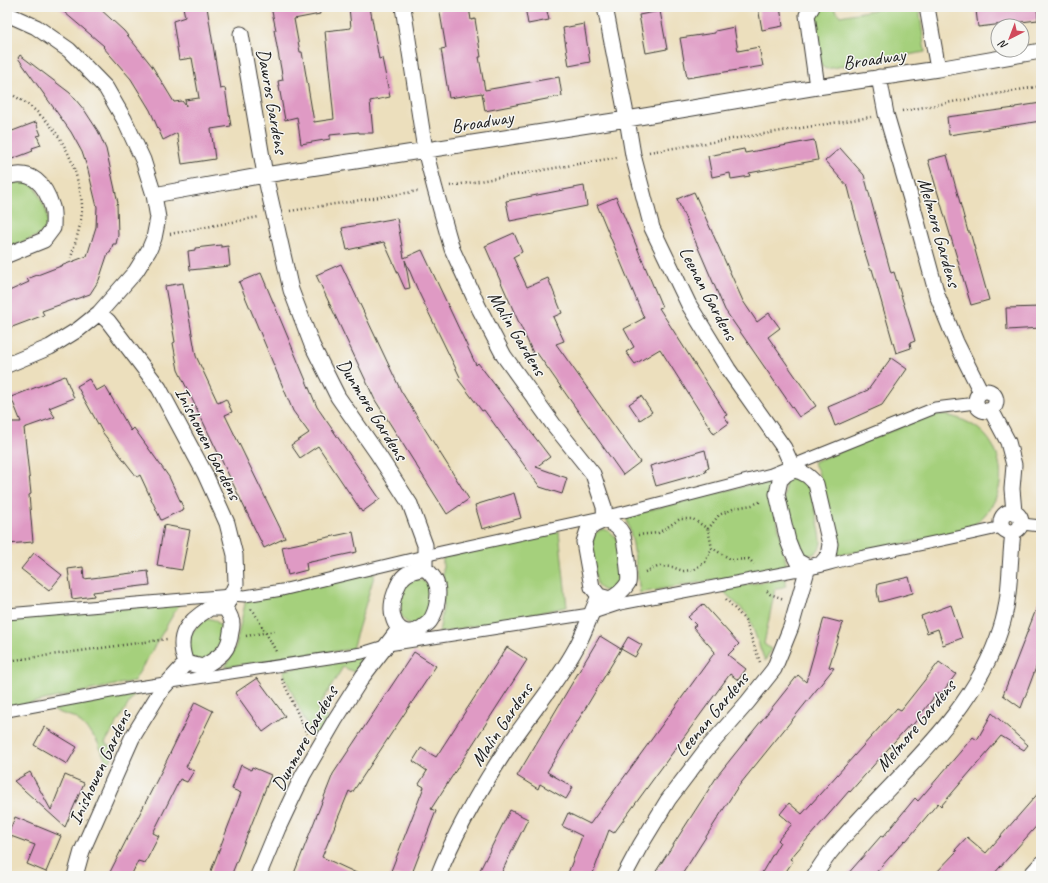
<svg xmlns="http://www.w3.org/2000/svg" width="1048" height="883" font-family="Caveat,sans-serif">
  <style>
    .green { fill: #a5d07c; stroke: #60764c }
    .building { fill: #df9ac4 }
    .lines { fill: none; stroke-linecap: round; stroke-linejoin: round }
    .pedestrian-casing { stroke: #3b3934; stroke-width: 13 }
    .minor-casing { stroke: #3b3934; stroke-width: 17 }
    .path { stroke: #3b3934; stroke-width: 2.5; stroke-dasharray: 1 3; stroke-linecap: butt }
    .pedestrian { stroke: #fff; stroke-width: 11 }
    .minor { stroke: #fff; stroke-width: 15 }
    .labels { text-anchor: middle; stroke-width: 3; stroke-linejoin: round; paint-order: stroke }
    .street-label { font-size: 19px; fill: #1c1c1c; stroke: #f6f6f2 }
  </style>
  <rect width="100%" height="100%" fill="#f6f6f2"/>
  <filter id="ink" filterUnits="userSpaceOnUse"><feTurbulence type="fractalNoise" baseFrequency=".025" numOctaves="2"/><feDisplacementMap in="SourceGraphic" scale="8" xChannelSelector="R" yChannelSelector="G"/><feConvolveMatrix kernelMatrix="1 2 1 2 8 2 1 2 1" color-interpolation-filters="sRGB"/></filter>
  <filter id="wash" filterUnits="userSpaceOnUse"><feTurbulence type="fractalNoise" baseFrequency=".012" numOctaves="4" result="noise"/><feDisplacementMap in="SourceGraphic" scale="16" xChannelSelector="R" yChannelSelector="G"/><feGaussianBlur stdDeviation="0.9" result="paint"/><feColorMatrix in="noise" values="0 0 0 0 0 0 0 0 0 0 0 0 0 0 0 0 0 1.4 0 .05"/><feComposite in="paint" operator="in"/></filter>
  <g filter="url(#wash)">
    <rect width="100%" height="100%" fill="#ecdfbd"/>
    <path class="green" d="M 828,7 L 833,7 L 840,16 L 890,7 L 919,7 L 925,52 L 826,69 L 821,66 C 819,57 812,29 813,22 C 814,13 820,9 828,7 Z
      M 24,181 L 35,186 L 46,210 L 48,225 L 41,234 L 7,249 L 7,184 Z
      M 933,414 C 957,415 982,424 994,448 C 1012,485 991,522 954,535 C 943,539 929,539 918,541 C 891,546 864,551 837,555 L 818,471 L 813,462 Z
      M 797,476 C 800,478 807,482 809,485 C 811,489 822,538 821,542 C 821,547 817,553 813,554 C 806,557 802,554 797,549 L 784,499 L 785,481 Z
      M 771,479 L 770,487 L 787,567 L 640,593 L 633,544 L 626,516 Z
      M 603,529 C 623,533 621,559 624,576 L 612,591 C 607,591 601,591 598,586 C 595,581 590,545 592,539 C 594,533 598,531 603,529 Z
      M 559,531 L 567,607 L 439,633 L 443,608 L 443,557 Z
      M 375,573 L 352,649 L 225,667 L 235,649 L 246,599 Z
      M 786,578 L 786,586 L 775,589 L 764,644 L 771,649 L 765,661 L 748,615 L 721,589 Z
      M 416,579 C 421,580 426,581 429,587 C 432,593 429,615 424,620 C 421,623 417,624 413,624 C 394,623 401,595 406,584 Z
      M 180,603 L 134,681 L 7,708 L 7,619 Z
      M 207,618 L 215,620 L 222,628 C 221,646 218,651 203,662 L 190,657 C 187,634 190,633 207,618 Z
      M 358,657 L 361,663 L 354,672 L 343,667 L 317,710 L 328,718 L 316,738 L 310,732 L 284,675 L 284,670 Z
      M 135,693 L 105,743 L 116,750 L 108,765 L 96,739 L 76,718 L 45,708 Z"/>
    <g id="blocks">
      <path class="building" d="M 58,7 L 98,7 L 124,31 L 152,66 L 174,102 L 182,101 L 186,106 L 185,100 L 199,98 L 192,58 L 179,60 L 173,21 L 185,17 L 183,7 L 207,7 L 220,89 L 225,88 L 231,126 L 211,129 L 215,159 L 182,164 L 177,133 L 163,140 L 150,110 L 131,79 L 103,47 L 104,46 Z
        M 271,7 L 319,7 L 320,14 L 294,19 L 300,52 L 302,52 L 314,122 L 334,119 L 325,31 L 351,28 L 349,7 L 370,7 L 379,59 L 382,58 L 390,97 L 370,101 L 373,133 L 359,133 L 359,132 L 330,135 L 330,139 L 301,144 L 297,117 L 285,120 L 278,81 L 283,80 L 274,30 L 276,30 Z
        M 439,7 L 469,7 L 471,20 L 475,19 L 481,57 L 479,57 L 485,90 L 559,77 L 562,96 L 485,111 L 482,93 L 449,98 L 441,49 L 446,48 Z
        M 525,7 L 546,7 L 549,20 L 528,24 Z
        M 758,7 L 780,7 L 783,26 L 762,30 Z
        M 995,7 L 1037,7 L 1038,20 L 978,27 L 976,10 Z
        M 660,11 L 667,49 L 646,53 L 639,15 Z
        M 584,24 L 590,62 L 569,66 L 563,28 Z
        M 734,27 L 738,51 L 759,47 L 763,66 L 687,78 L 680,38 L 715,33 L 715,31 Z
        M 20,55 L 70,93 L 85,111 L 98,131 L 106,149 L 118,203 L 117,204 L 118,235 L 116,244 L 113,244 L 110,253 L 108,253 L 99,280 L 90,294 L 42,311 L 44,315 L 7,329 L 7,292 L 29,282 L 27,279 L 87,256 L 96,227 L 97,207 L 88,170 L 82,152 L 71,132 L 18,58 Z
        M 1041,103 L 1041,121 L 949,135 L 947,117 L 1015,108 L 1015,107 Z
        M 36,122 L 41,135 L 37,136 L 41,145 L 32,148 L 33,151 L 7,161 L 7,133 Z
        M 814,140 L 818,160 L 749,173 L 750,176 L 731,179 L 730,173 L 712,177 L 708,156 L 744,149 L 745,153 Z
        M 840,148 L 864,175 L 891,273 L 894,272 L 915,341 L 910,343 L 911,348 L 896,353 L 872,269 L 870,269 L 865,253 L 848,187 L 825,161 Z
        M 947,155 L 968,232 L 970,232 L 989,300 L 971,305 L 928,160 Z
        M 584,186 L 587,206 L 510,221 L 506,201 Z
        M 694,192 L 743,301 L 757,322 L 769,313 L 780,328 L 768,337 L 816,406 L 799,417 L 725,310 L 677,199 Z
        M 616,197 L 662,307 L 659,308 L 727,415 L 724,416 L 729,423 L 714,434 L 660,349 L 635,364 L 626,352 L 634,347 L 624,329 L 644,318 L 597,205 Z
        M 397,218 L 404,258 L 422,250 L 476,365 L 478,363 L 550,457 L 536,467 L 567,478 L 562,494 L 540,487 L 484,410 L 482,411 L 458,379 L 460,377 L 419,293 L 405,260 L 410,288 L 405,289 L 384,242 L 347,250 L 342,228 Z
        M 514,233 L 522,252 L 513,257 L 527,287 L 548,278 L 562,313 L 553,317 L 564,341 L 556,344 L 640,462 L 623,475 L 537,353 L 534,355 L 515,314 L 485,246 Z
        M 221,245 L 221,247 L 228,246 L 230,266 L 190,270 L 188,251 L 195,250 L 195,248 Z
        M 341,264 L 401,391 L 469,499 L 447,514 L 375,400 L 316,275 Z
        M 261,273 L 317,407 L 380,499 L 362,512 L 318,446 L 300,458 L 291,445 L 309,433 L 293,411 L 239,282 Z
        M 183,283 L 196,356 L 218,403 L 226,399 L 232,412 L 225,415 L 285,538 L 264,548 L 178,370 L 173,343 L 175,342 L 165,286 Z
        M 1041,307 L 1041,328 L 1007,330 L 1006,308 Z
        M 891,358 L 907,369 L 882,405 L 835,426 L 828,407 L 868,390 Z
        M 65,376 L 74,398 L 49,408 L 55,417 L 24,428 L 31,494 L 29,495 L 33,542 L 7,544 L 7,443 L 8,443 L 8,422 L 21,422 L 11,397 Z
        M 89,379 L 96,391 L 105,386 L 131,431 L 134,428 L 169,477 L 184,509 L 161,520 L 140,475 L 137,477 L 103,433 L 77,386 Z
        M 641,396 L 652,412 L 640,420 L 629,404 Z
        M 705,450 L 709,468 L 705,469 L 706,472 L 656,486 L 650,466 Z
        M 514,493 L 521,518 L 482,529 L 475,505 Z
        M 164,525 L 190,530 L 182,570 L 157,566 Z
        M 353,532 L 357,552 L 306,563 L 307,570 L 288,575 L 282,547 Z
        M 34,553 L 62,575 L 49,591 L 21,569 Z
        M 83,567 L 84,579 L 148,571 L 150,585 L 93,592 L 94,596 L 72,599 L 68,569 Z
        M 909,577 L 913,593 L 879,602 L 877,591 L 878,584 Z
        M 1040,599 L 1041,599 L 1041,654 L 1021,708 L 1003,695 Z
        M 703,604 L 739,644 L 728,655 L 746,669 L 738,680 L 730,674 L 614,833 L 609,830 L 592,876 L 567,876 L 582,836 L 562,826 L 568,813 L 590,824 L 715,652 L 693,627 L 696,625 L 688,617 Z
        M 951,605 L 962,638 L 943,645 L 938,629 L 927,633 L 921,616 Z
        M 824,618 L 843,623 L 829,667 L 834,668 L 737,788 L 681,876 L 653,876 L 718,775 L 798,675 L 806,682 Z
        M 600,636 L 621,649 L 547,772 L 573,787 L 566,799 L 540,784 L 538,789 L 517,776 Z
        M 628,637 L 642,645 L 635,657 L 621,649 Z
        M 507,647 L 527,660 L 431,809 L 436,811 L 411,876 L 389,876 L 424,787 L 419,784 L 427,771 L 413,761 L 421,748 L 436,757 Z
        M 414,652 L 436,666 L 352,793 L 349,791 L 322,857 L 363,876 L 293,876 L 333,774 Z
        M 939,662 L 956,674 L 941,694 L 938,692 L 912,726 L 910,724 L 850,792 L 849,791 L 790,859 L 793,861 L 783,876 L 760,876 L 780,842 L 778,840 L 792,824 L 780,814 L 789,803 L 802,814 L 897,708 L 901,710 Z
        M 257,678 L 285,716 L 263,732 L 235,693 Z
        M 195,702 L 213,711 L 186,767 L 194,771 L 187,782 L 180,779 L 153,833 L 159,836 L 145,863 L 138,861 L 131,876 L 108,876 L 162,770 Z
        M 992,713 L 1028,745 L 1024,750 L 1001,736 L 941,806 L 938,803 L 906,841 L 905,840 L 873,876 L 846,876 L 881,836 L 883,837 L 915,798 L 918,801 L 973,737 L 977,740 Z
        M 44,727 L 77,747 L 67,764 L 34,745 Z
        M 241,765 L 251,770 L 252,767 L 271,775 L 231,876 L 209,876 L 241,793 L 232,789 Z
        M 30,772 L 51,810 L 65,775 L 84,783 L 65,827 L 14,781 Z
        M 1041,790 L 1041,821 L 992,876 L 933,876 L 957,851 L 955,850 L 967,837 L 986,853 Z
        M 510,810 L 528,819 L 510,855 L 500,876 L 477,876 Z
        M 15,817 L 61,836 L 46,872 L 27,864 L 35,845 L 8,835 Z"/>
    </g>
  </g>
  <g filter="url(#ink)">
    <use href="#blocks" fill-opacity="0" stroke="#3b3934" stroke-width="1"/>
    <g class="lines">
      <defs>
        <path id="pedestrian" d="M 1022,524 L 1041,526
          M 7,614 L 231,595 L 245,596 L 282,590 L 441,552 L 624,512 L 771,474 L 935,408 L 976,403
          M 7,711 L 132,688 L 362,653 L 388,645 L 590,614 L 620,604 L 793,571 C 812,571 830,563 849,559 C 900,549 951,539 1002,527"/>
        <path id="minor" d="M 403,7 L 425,150 L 435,189 L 452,249 L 479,308 L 504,356 L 553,424 L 593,474 L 604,507 L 605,520
          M 605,7 L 627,119 L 633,155 L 652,228 L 689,305 L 728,369 L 784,448 L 794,470
          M 812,7 L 807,15 L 817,87
          M 927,7 L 938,69
          M 7,14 L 36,27 L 69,50 L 106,88 L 124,119 L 143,160 L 154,195 L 158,218 L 154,238 L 149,250 L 136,271 L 99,313 L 79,329 L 50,347 L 7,365
          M 241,34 L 265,175 L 291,290 L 312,345 L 338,397 L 377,453 L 410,504 L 425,545 L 425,568 C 429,572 433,576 435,580 C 441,591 437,611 430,621 C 429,623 425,625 423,627 C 411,636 397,633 393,617 C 391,609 392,601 395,593 C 401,574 407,572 425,568
          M 879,77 L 886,114 L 910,196 L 937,295 L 956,342 L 981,392
          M 7,177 C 32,169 45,184 52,207 C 54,213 53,222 53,228 L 44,240 L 7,255
          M 154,195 L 265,175 L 627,119 L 817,87 L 938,69 L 1041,51
          M 99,313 L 108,321 L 159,388 L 205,474 L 227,523 L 235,555 L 236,584 L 225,608
          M976 401a10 10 0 1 1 20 0a10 10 0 1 1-20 0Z
          M 991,410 L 1008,442 L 1014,465 L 1012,489 L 1014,512
          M 794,470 C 804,472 809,476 816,484 L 830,544 L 828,556 L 821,564 L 808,567 L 797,561 L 792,551 L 788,541 L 777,494 L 780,480 L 786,474 Z
          M1001 522a10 10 0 1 1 20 0a10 10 0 1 1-20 0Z
          M 605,520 C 612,523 619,527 622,533 C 625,539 630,578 628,583 C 623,591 618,595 610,599 L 599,596 L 592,587 L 584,542 L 588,530 L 594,525 Z
          M 210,608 L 225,608 C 227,611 230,615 231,619 C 233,623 232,628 231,632 C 229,652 219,657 203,667 L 186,663 C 175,635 187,622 210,608 Z
          M 75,876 L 82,851 L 132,738 L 162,689 L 186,663
          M 258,876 L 278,828 L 303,775 L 335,720 L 363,676 L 399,629
          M 438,876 C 454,835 478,793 502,756 C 525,719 555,687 576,648 C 585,632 591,613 599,596
          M 624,876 L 640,846 L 668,800 L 705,751 L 747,703 L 774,669 L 791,627 L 808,567
          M 814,876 C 820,867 826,857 833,849 C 892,778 972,720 1001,628 C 1011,597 1009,565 1013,532
          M 1030,876 L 1041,864"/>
      </defs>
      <use href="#pedestrian" class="pedestrian-casing"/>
      <use href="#minor" class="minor-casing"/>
      <path class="path" d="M 7,92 C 45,111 69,142 78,183 C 80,191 82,199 82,207 C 82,225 75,241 71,258
        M 902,111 L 1041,86
        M 649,152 L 871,117
        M 450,186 L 619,157
        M 290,211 L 419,191
        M 170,234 L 259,217
        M 708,529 L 719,515 L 735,508 L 752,505 L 762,501
        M 638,535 L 658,533 L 680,519 L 693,519 L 708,529 L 712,548 L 732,560 L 749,559 L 754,564
        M 645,572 L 660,566 L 672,567 L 683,571 L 693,570 L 705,562 L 712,548
        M 767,591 L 770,594 L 784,599
        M 726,599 L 745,620 L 760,662
        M 251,609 L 254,612 L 277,653
        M 246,636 L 275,631
        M 7,661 L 167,639
        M 282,679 L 307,734"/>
      <use href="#pedestrian" class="pedestrian"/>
      <use href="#minor" class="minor"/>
    </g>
  </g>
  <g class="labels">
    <g class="street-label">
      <text transform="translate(874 58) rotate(-8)" y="7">Broadway</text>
      <text transform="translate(273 101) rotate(80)" y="7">Dawros Gardens</text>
      <text transform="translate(482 121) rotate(-9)" y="7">Broadway</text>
      <text transform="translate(940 232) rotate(74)" y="7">Melmore Gardens</text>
      <text transform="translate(709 293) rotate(62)" y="7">Leenan Gardens</text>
      <text transform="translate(518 333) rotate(59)" y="7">Malin Gardens</text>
      <text transform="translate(373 409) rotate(58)" y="7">Dunmore Gardens</text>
      <text transform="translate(209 443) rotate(63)" y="7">Inishowen Gardens</text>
      <text transform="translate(711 714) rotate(-50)" y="7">Leenan Gardens</text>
      <text transform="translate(501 724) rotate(-56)" y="7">Malin Gardens</text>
      <text transform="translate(915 725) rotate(-50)" y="7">Melmore Gardens</text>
      <text transform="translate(304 738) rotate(-61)" y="7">Dunmore Gardens</text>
      <text transform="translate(99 767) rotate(-65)" y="7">Inishowen Gardens</text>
    </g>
  </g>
  <rect width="1048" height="883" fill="none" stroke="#f6f6f2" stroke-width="24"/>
  <g transform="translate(1010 38) rotate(222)"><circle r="19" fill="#f6f6f2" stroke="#9f9f9c"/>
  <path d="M0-3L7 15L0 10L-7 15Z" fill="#d1495b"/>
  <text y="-6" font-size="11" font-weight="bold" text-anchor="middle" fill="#1c1c1c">N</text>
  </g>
</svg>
